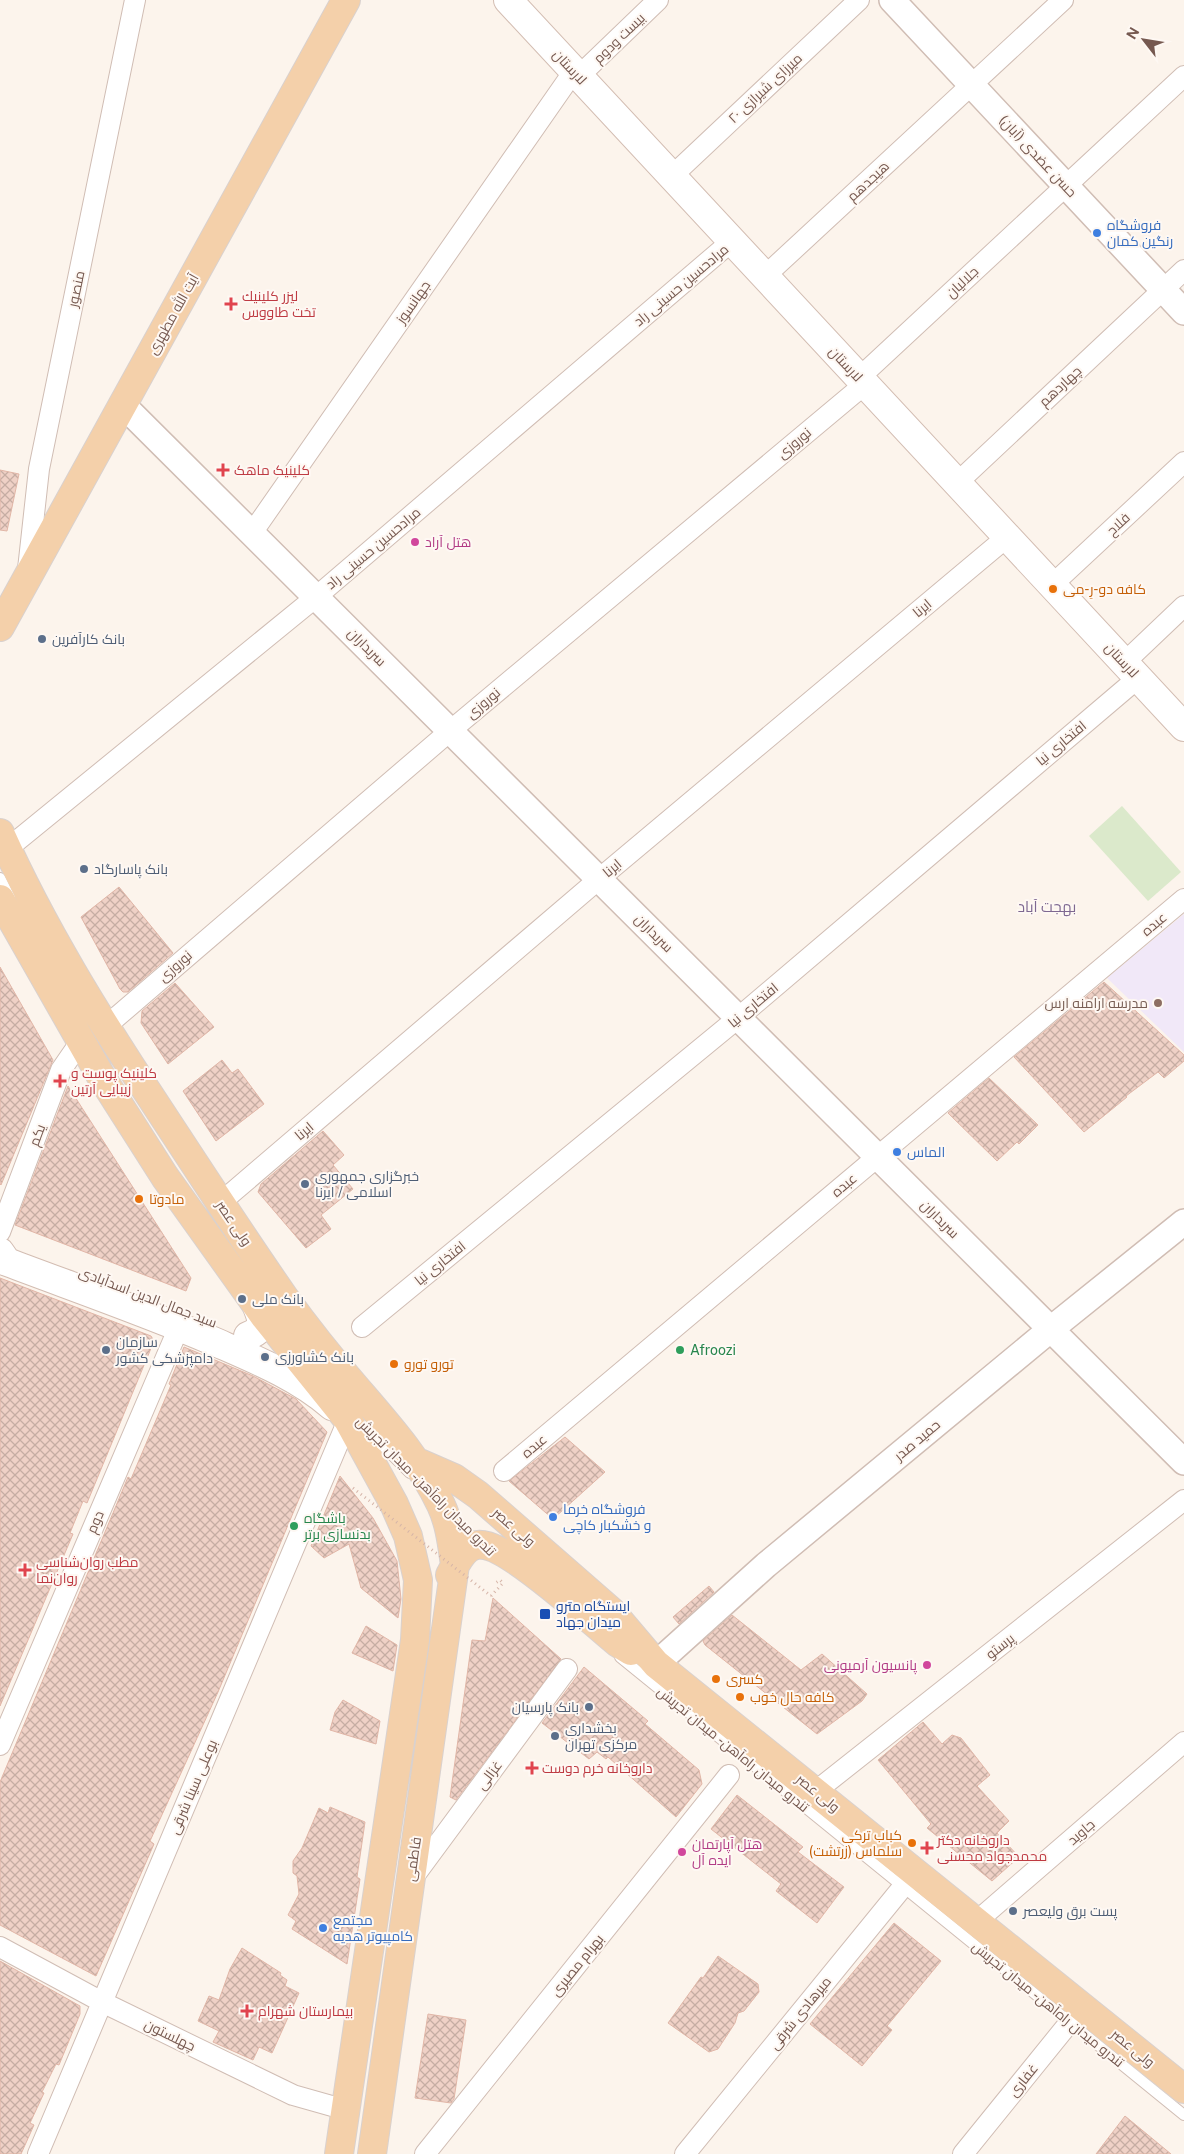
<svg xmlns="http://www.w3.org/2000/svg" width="1184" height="2154" font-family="'Public Sans',Cairo,sans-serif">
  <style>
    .education { fill: #f1e8f8 }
    .park { fill: #dbe9cb }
    .building { fill: url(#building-cross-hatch); stroke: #e1b6a7 }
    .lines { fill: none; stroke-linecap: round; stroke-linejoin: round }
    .service-casing { stroke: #d0bdb4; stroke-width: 12 }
    .minor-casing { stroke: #d0bdb4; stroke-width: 22 }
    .tertiary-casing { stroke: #d0bdb4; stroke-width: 28 }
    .secondary-casing { stroke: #d3bdb2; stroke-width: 30 }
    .primary-casing { stroke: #d9d1ce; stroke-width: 30 }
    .path { stroke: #d5b4a8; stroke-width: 3; stroke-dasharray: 1 4; stroke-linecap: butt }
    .service { stroke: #fff; stroke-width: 10 }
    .minor { stroke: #fff; stroke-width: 20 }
    .tertiary { stroke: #fff; stroke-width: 25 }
    .secondary { stroke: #fff; stroke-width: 28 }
    .primary { stroke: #f4d0aa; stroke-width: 28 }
    .path-bridge { stroke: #d5b4a8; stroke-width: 3; stroke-dasharray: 1 4; stroke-linecap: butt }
    .shop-dot { fill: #3f7fe0; stroke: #fef8f3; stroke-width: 2 }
    .health-dot { fill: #e0444e; stroke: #fef8f3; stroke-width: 2 }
    .hotel-dot { fill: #d1479c; stroke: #fef8f3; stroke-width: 2 }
    .food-dot { fill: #e8710a; stroke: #fef8f3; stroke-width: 2 }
    .service-dot { fill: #5c6f8a; stroke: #fef8f3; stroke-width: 2 }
    .education-dot { fill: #8d6e63; stroke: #fef8f3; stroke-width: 2 }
    .leisure-dot { fill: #2e9e5b; stroke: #fef8f3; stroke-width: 2 }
    .transit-dot { fill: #1a4fb4; stroke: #fef8f3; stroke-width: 2 }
    .labels { text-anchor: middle; stroke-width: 4; stroke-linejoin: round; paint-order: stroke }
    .street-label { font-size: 14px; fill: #765950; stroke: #fef8f3 }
    .shop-label { font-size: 14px; fill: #366cbe; stroke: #fef8f3; text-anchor: start }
    .health-label { font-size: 14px; fill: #be3a42; stroke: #fef8f3; text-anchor: start }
    .hotel-label { font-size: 14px; fill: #b23c85; stroke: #fef8f3; text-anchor: start }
    .food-label { font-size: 14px; fill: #c56008; stroke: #fef8f3; text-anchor: start }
    .service-label { font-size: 14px; fill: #4e5e75; stroke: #fef8f3; text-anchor: start }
    .education-label { font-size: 14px; fill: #785e54; stroke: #fef8f3; text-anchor: end }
    .leisure-label { font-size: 14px; fill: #27864d; stroke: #fef8f3; text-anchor: start }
    .transit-label { font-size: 14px; fill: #164399; stroke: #fef8f3; text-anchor: start }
    .neighbourhood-label { font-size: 15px; fill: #7e6891; stroke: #fef8f3 }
  </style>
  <defs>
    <pattern id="building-cross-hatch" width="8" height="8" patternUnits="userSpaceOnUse" patternTransform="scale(1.25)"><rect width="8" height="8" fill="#efd1c6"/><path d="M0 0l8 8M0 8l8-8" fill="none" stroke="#c6ada3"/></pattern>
  </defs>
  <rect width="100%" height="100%" fill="#fcf4ec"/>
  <path class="education" d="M 1184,914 L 1184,1052 L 1107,978 Z"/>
  <path class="park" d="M 1122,806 L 1181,872 L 1148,901 L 1089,836 Z"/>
  <path class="building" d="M 0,470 L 19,474 L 7,531 L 0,530 Z
    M 119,887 L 173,953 L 128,992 L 123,992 L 120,989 L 81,917 Z
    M 0,967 L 53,1060 L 1,1185 L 0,1184 Z
    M 1104,982 L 1184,1055 L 1184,1061 L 1164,1078 L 1158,1072 L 1126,1096 L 1127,1097 L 1084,1132 L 1014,1057 Z
    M 175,983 L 214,1027 L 168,1064 L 141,1023 L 142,1011 Z
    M 222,1060 L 232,1073 L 238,1069 L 264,1104 L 216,1141 L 183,1091 Z
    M 989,1078 L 1038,1125 L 1019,1144 L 1017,1142 L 997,1161 L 948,1113 Z
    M 68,1086 L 191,1278 L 186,1291 L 15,1225 Z
    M 323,1131 L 344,1155 L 333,1165 L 353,1189 L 321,1215 L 331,1229 L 306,1248 L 258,1192 L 261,1184 Z
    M 0,1278 L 151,1336 L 154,1341 L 87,1503 L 83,1501 L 70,1533 L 73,1534 L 0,1706 Z
    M 184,1347 L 253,1376 L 296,1399 L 327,1432 L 218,1692 L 150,1841 L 154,1844 L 96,1976 L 0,1925 L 0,1782 L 113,1513 L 128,1477 L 131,1479 L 171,1385 L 169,1384 Z
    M 565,1437 L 605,1472 L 553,1519 L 509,1481 Z
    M 340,1476 L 373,1518 L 397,1561 L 401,1599 L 398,1618 L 361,1588 L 349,1544 L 324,1558 L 311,1546 Z
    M 709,1586 L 714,1592 L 679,1624 L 673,1617 Z
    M 493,1598 L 561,1659 L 456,1800 L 450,1797 L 472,1640 L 485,1641 Z
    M 732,1615 L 801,1670 L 822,1654 L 867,1694 L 862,1701 L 817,1734 L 705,1645 L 703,1641 Z
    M 366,1626 L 397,1645 L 393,1671 L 352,1653 Z
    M 584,1667 L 648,1721 L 645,1724 L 699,1770 L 702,1784 L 676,1817 L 608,1757 L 606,1759 L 597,1752 L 589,1759 L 542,1723 Z
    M 343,1700 L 380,1721 L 376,1744 L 330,1730 L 335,1712 Z
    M 923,1722 L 942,1744 L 952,1735 L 961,1738 L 990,1775 L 977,1786 L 1009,1821 L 997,1833 L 1019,1857 L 992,1881 L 927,1828 L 931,1824 L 878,1760 Z
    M 737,1795 L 803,1847 L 798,1852 L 844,1887 L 817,1923 L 776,1891 L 781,1884 L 711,1829 Z
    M 330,1807 L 365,1822 L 357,1877 L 360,1879 L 347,1964 L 292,1929 L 296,1921 L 288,1915 L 299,1894 L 297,1876 L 293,1873 L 293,1861 L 302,1848 L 319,1808 L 328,1813 Z
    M 894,1923 L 941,1961 L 887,2026 L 892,2030 L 862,2066 L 810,2024 Z
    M 242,1948 L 281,1973 L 280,1975 L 287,1980 L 285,1986 L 299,1993 L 272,2053 L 259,2047 L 253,2060 L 213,2042 L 219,2031 L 198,2021 L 209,1996 L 219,2000 L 230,1969 Z
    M 718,1956 L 758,1984 L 759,1992 L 744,2011 L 738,2013 L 735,2023 L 718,2049 L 709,2052 L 668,2023 L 701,1977 L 703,1978 Z
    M 0,1961 L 80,2006 L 80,2014 L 59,2065 L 56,2064 L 42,2092 L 44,2093 L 30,2123 L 34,2125 L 21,2154 L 0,2154 Z
    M 428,2014 L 466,2020 L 454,2099 L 451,2103 L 415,2098 Z
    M 1125,2116 L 1171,2154 L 1096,2154 Z"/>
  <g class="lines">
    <defs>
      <path id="service" d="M 0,878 L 10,898
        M 362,1425 L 410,1473
        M 453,1518 L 478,1543
        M 620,1657 L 1184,2115"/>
      <path id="minor" d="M 579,76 L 658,0
        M 672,176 L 859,0
        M 765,276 L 1063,0
        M 859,378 L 1184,76
        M 957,483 L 1184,270
        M 252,533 L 574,71
        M 28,569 L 39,469 L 135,0
        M 1052,585 L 1184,462
        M 1124,663 L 1184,606
        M 7,849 L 316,597 L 732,241
        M 105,1027 L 450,731 L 865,384
        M 220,1203 L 599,879 L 1007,537
        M 0,1232 L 61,1070 L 81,1041
        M 362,1327 L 738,1018 L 1138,678
        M 504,1471 L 1184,899
        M 0,1745 L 179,1327
        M 816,1791 L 1184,1500
        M 412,1879 L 567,1669
        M 977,1921 L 1184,1742
        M 0,1947 L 102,2002 L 293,2095 L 346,2110
        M 38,2154 L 348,1420
        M 425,2154 L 729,1775
        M 685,2154 L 915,1872
        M 963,2154 L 1082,2007"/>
      <path id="tertiary" d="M 892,0 L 1184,312
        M 123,405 L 1184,1462
        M 656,1664 L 766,1565 L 1051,1329 L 1184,1222"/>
      <path id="secondary" d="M 508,0 L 1184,727
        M 0,1252 L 7,1262 C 76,1288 145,1312 213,1341 C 254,1359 297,1376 332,1406
        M 248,1336 C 268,1328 261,1318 255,1301"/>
      <path id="primary" d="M 0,627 L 346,0
        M 0,833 C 43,929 98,1017 156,1105 C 198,1169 240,1234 284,1297 C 307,1329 332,1360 357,1389 C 388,1425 421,1462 441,1505 C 450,1524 452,1545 455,1565 L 372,2154
        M 0,899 L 102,1078 L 165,1177 L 265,1317 L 348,1420 L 394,1504 L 408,1536 L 418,1580 L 415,1640 L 339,2154
        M 415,1461 L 454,1478 L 478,1495 L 611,1611 L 656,1664 L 1184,2089
        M 450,1575 C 456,1564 463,1547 477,1545 C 505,1540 593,1623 618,1643 L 631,1651"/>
    </defs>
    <use href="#service" class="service-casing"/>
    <use href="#minor" class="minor-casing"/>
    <use href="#tertiary" class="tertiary-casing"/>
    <use href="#secondary" class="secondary-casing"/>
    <use href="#primary" class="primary-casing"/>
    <path class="path" d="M 491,1596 L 503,1583 L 500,1580 L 494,1584"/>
    <use href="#service" class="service"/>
    <use href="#minor" class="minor"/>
    <use href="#tertiary" class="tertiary"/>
    <use href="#secondary" class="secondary"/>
    <use href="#primary" class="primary"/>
    <path class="path-bridge" d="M 353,1488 L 491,1596"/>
  </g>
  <g class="shop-dot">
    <circle cx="1097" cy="233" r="5"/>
    <circle cx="897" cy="1152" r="5"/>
    <circle cx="553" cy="1517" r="5"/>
    <circle cx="323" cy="1928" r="5"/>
  </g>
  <g class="health-dot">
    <path d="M228.5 296.5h5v5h5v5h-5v5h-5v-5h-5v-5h5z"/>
    <path d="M220.5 462.5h5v5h5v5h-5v5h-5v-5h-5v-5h5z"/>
    <path d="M57.5 1073.5h5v5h5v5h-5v5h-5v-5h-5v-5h5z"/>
    <path d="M22.5 1562.5h5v5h5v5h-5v5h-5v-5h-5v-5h5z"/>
    <path d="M529.5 1760.5h5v5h5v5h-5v5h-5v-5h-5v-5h5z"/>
    <path d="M924.5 1840.5h5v5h5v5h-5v5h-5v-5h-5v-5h5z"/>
    <path d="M244.5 2003.5h5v5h5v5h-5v5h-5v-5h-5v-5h5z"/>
  </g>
  <g class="hotel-dot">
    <circle cx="415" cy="542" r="5"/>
    <circle cx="927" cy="1665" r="5"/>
    <circle cx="682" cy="1852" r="5"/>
  </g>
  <g class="food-dot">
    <circle cx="1053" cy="589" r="5"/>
    <circle cx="139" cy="1199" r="5"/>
    <circle cx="394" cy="1364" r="5"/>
    <circle cx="716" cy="1679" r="5"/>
    <circle cx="740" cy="1697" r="5"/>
    <circle cx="912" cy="1843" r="5"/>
  </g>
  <g class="service-dot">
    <circle cx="42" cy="639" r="5"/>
    <circle cx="84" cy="869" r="5"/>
    <circle cx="305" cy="1184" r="5"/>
    <circle cx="242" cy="1299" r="5"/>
    <circle cx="106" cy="1350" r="5"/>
    <circle cx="265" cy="1357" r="5"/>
    <circle cx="589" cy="1707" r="5"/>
    <circle cx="555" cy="1736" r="5"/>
    <circle cx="1013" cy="1911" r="5"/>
  </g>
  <circle class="education-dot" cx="1158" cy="1003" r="5"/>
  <g class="leisure-dot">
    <circle cx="680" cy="1350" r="5"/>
    <circle cx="294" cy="1526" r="5"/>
  </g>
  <rect class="transit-dot" x="539" y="1608" width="12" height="12" rx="2.5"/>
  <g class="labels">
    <g class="street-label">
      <text transform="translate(619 38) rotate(-44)" y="5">بیست ودوم</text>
      <text transform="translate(570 67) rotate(47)" y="5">لارستان</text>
      <text transform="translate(765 88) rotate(-43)" y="5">میرزای شیرازی ۲۰</text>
      <text transform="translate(1038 156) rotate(47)" y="5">حسن عضدی (آبان)</text>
      <text transform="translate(868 181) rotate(-43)" y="5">هیجدهم</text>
      <text transform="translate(962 282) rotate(-43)" y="5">جلالیان</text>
      <text transform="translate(681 285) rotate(-40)" y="5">مرادحسین حسینی راد</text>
      <text transform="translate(76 289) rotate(-78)" y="5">منصور</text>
      <text transform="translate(413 302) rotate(-55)" y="5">جهانسوز</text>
      <text transform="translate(173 314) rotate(-61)" y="5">آیت الله مطهری</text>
      <text transform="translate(846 364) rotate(47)" y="5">لارستان</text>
      <text transform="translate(1060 386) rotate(-43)" y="5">چهاردهم</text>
      <text transform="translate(794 443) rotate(-40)" y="5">نوروزی</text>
      <text transform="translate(1118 524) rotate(-43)" y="5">فلاح</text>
      <text transform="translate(373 548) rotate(-40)" y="5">مرادحسین حسینی راد</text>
      <text transform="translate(922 608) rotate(-40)" y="5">ايرنا</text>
      <text transform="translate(367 647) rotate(45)" y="5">سربداران</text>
      <text transform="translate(1122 660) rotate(47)" y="5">لارستان</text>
      <text transform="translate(483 703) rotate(-40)" y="5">نوروزی</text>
      <text transform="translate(1061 743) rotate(-40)" y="5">افتخاری نیا</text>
      <text transform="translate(612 868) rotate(-40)" y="5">ايرنا</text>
      <text transform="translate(1154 924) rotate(-40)" y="5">عبده</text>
      <text transform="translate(654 933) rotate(45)" y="5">سربداران</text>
      <text transform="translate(175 966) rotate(-41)" y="5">نوروزی</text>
      <text transform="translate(753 1005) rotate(-40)" y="5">افتخاری نیا</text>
      <text transform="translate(304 1131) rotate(-40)" y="5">ايرنا</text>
      <text transform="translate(37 1135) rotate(-69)" y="5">یکم</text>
      <text transform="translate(844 1185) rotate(-40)" y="5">عبده</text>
      <text transform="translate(940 1219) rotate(45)" y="5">سربداران</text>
      <text transform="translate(234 1223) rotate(56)" y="5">ولی عصر</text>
      <text transform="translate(440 1263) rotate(-39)" y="5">افتخاری نیا</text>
      <text transform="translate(148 1297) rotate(21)" y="5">سید جمال الدین اسدآبادی</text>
      <text transform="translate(917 1440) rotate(-40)" y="5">حمید صدر</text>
      <text transform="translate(534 1446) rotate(-40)" y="5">عبده</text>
      <text transform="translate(426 1486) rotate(45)" y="5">تندرو میدان راه‌آهن - میدان تجریش</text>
      <text transform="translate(95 1522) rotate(-67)" y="5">دوم</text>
      <text transform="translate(514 1527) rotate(41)" y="5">ولی عصر</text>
      <text transform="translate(1000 1646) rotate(-38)" y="5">پرستو</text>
      <text transform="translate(733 1749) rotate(39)" y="5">تندرو میدان راه‌آهن - میدان تجریش</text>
      <text transform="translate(489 1775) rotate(-53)" y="5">غزالی</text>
      <text transform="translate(193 1787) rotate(-67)" y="5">بوعلی سینا شرقی</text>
      <text transform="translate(818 1793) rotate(39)" y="5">ولی عصر</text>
      <text transform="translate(1081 1832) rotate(-41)" y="5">جاوید</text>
      <text transform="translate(413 1859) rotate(-82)" y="5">فاطمی</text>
      <text transform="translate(577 1965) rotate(-51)" y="5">بهرام مصیری</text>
      <text transform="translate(1048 2004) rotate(39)" y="5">تندرو میدان راه‌آهن - میدان تجریش</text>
      <text transform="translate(800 2013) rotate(-51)" y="5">میرهادی شرقی</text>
      <text transform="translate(170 2035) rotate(26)" y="5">چهلستون</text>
      <text transform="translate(1133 2048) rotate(39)" y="5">ولی عصر</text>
      <text transform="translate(1023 2080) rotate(-51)" y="5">غفاری</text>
    </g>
    <g class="shop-label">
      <text x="1107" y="230">فروشگاه<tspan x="1107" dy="16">رنگین کمان</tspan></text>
      <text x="907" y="1157">الماس</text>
      <text x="563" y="1514">فروشگاه خرما<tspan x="563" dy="16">و خشکبار کاچی</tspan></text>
      <text x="333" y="1925">مجتمع<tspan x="333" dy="16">کامپیوتر هدیه</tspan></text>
    </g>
    <g class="health-label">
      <text x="242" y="301">ليزر كلينيك<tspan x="242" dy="16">تخت طاووس</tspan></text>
      <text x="234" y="475">کلینیک ماهک</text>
      <text x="71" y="1078">کلینیک پوست و<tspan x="71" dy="16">زیبایی آرتین</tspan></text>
      <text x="36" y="1567">مطب روان‌شناسی<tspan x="36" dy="16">روان‌نما</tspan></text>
      <text x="542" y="1773">داروخانه خرم دوست</text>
      <text x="937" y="1845">داروخانه دکتر<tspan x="937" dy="16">محمدجواد محسنی</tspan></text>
      <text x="258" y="2016">بيمارستان شهرام</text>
    </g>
    <g class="hotel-label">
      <text x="425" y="547">هتل آراد</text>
      <text x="917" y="1670" text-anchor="end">پانسیون آرمیونی</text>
      <text x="692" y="1849">هتل آپارتمان<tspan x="692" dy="16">ایده آل</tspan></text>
    </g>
    <g class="food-label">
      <text x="1063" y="594">کافه دو-رِ-می</text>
      <text x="149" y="1204">مادوتا</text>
      <text x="404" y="1369">تورو تورو</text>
      <text x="726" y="1684">كسرى</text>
      <text x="750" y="1702">کافه حال خوب</text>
      <text x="902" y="1840" text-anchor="end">کباب ترکی<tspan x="902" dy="16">سلماس (زرتشت)</tspan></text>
    </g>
    <g class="service-label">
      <text x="52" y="644">بانک کارآفرین</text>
      <text x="94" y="874">بانک پاسارگاد</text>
      <text x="315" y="1181">خبرگزاری جمهوری<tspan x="315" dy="16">اسلامی / ایرنا</tspan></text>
      <text x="252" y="1304">بانک ملی</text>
      <text x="116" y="1347">سازمان<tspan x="116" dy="16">دامپزشکی کشور</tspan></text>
      <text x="275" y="1362">بانک کشاورزی</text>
      <text x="579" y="1712" text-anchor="end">بانک پارسیان</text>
      <text x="565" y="1733">بخشداری<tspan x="565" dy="16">مرکزی تهران</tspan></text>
      <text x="1023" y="1916">پست برق ولیعصر</text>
    </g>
    <g class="education-label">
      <text x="1148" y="1008">مدرسه ارامنه ارس</text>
    </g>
    <g class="leisure-label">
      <text x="690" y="1355">Afroozi</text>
      <text x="304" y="1523">باشگاه<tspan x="304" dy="16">بدنسازی برتر</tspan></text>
    </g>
    <g class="transit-label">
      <text x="556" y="1611">ایستگاه مترو<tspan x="556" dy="16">میدان جهاد</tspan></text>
    </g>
    <g class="neighbourhood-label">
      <text x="1047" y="912">بهجت آباد</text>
    </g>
  </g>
  <g transform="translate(1144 40) rotate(301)" stroke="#fef8f3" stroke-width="4" paint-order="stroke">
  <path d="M0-4L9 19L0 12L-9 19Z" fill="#765950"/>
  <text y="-8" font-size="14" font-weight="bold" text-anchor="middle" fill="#765950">N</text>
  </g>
</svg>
